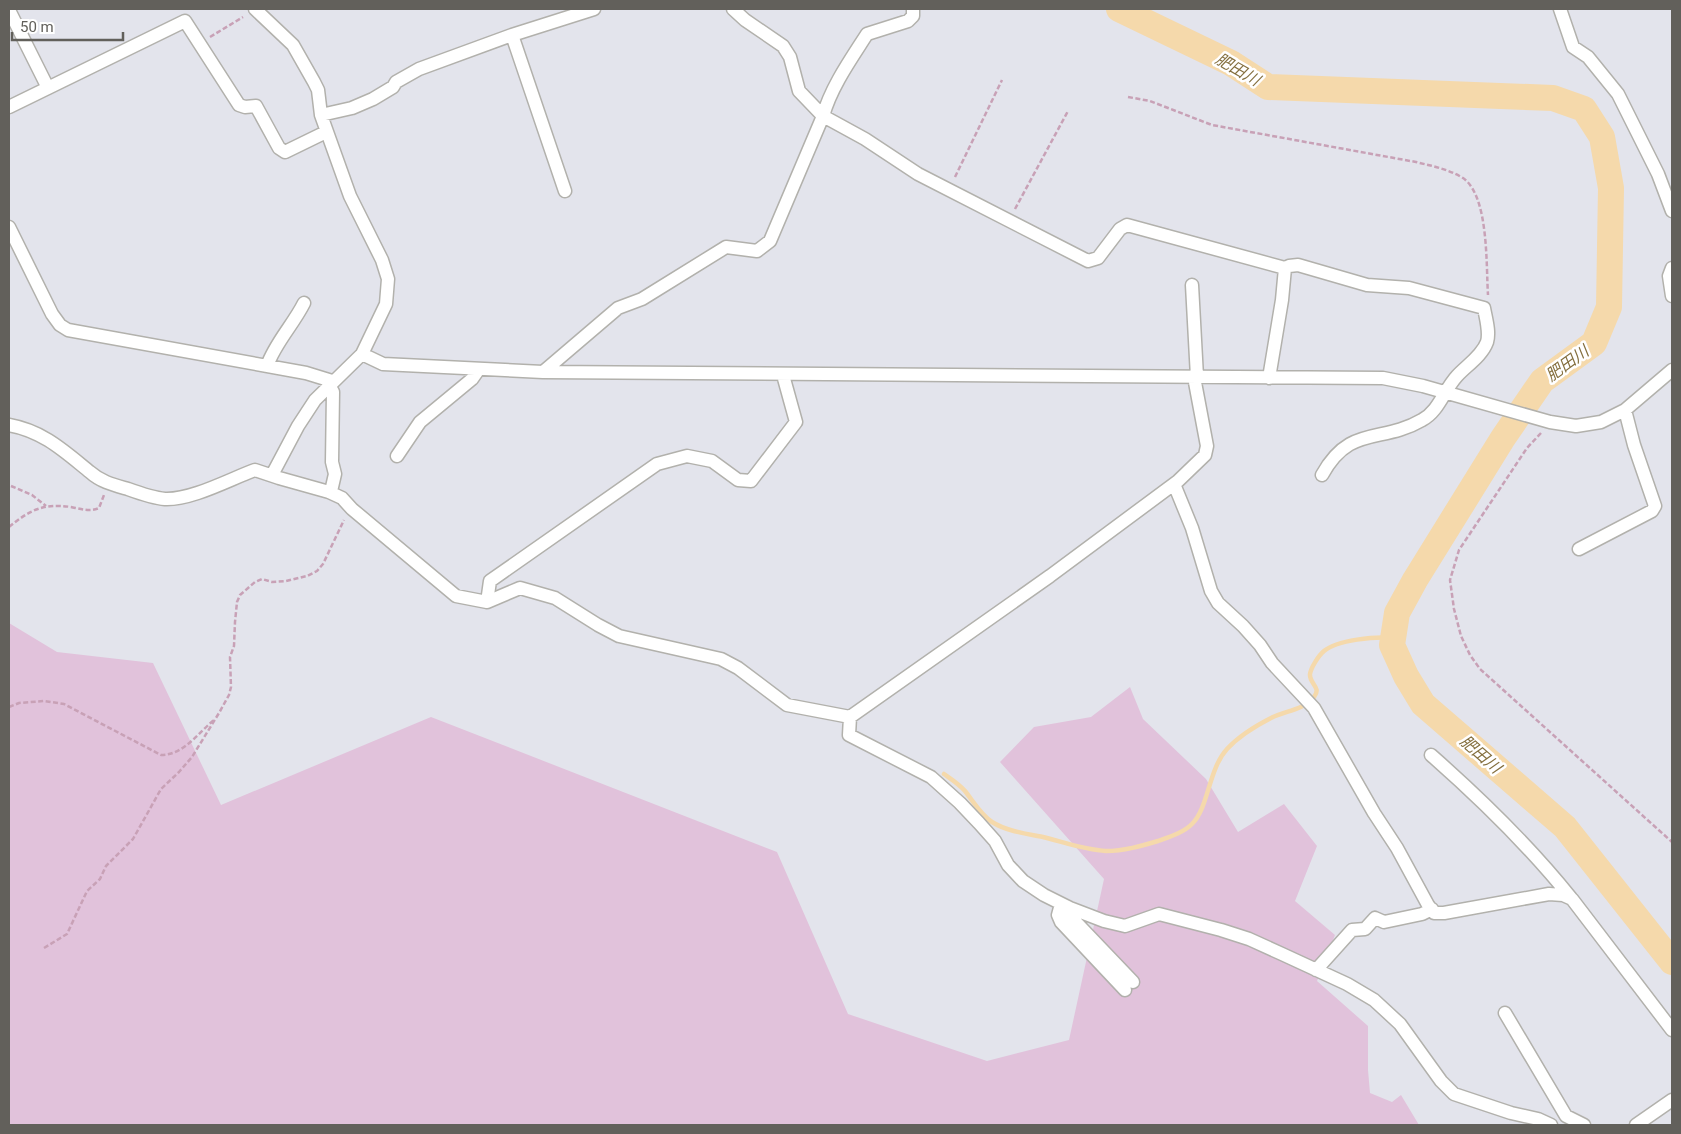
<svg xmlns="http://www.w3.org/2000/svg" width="1681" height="1134" font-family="Roboto,'Noto Sans JP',sans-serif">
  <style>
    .green { fill: #e1c2db }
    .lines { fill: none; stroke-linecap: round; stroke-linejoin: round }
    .stream { stroke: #f5d9ab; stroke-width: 4.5 }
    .river { stroke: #f5d9ab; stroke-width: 26 }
    .street-casing { stroke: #b2b1ac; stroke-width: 15 }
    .path { stroke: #c8a1b6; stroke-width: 2.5; stroke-dasharray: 5 2.5; stroke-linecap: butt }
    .street { stroke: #fff; stroke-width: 12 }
    .labels { text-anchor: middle; stroke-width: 5; stroke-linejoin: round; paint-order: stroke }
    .water-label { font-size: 16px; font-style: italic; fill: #846f3e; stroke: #fff }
  </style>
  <rect width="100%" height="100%" fill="#e3e4ec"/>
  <path class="green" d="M 9,623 L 57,652 L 153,663 L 221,805 L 431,717 L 777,852 L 848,1014 L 987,1061 L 1069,1040 L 1104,879 L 1000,762 L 1034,727 L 1091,717 L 1130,687 L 1143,719 L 1206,779 L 1238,832 L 1284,804 L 1317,846 L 1295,901 L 1335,935 L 1317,981 L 1368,1026 L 1368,1070 L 1370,1093 L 1392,1102 L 1401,1095 L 1419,1125 L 9,1125 Z"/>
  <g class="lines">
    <path class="stream" d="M 944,774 C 951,779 959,784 965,791 C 973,801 981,815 992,822 C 1006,831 1027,834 1043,837 C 1063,842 1085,850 1106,851 C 1124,851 1141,846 1158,841 C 1169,837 1183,833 1192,824 C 1209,807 1208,770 1227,749 C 1239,736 1257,725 1273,717 C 1286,711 1305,709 1314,697 C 1322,687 1309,684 1310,674 C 1311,668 1318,656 1324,651 C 1337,640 1376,636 1393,638"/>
    <path class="river" d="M 1119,9 L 1231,63 L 1268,87 L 1553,98 L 1584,109 L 1602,137 L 1611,188 L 1609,307 L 1594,343 L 1542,381 L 1503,438 L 1415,580 L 1397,613 L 1392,645 L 1406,676 L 1423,704 L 1565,827 L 1672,962"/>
    <defs>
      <path id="street" d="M 255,9 L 293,45 L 314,82 L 318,90 L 321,115 L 350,196 L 382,260 L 388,279 L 386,304 L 362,354 L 315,400 L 298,426 L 272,475
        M 733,9 L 745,20 L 783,46 L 790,57 L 799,91 L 823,116 L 865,139 L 918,174 L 1088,261 L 1098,258 L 1120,229 L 1127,225 L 1285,268 L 1282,300 L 1269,378
        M 1560,9 L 1573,47 L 1588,57 L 1618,94 L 1658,174 L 1672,211
        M 9,10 L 48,88
        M 512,35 L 565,191
        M 9,107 L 185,21 L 239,105 L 245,107 L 256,106 L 279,148 L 285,152 L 326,132
        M 321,115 L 352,108 L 373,99 L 393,87 L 396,82 L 419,69 L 512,35 L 594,9
        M 9,227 L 52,314 L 60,325 L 68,330 L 306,373 L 332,381
        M 1285,268 L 1289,266 L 1298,265 L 1367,285 L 1409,288 L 1484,308 C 1486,319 1490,332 1487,342 C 1482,356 1466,366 1457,376 C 1444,390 1439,411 1422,420 C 1381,444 1350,424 1322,475
        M 1672,268 L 1669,276 L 1672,296
        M 1192,285 L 1197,377
        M 362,354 L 383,364 L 543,372 L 1383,378 L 1423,386 L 1550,422 L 1576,426 L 1601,422 L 1625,410 L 1672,370
        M 267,366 C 275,343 293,325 304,303
        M 543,372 L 618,308 L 642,299 L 726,247 L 757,251 L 770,241 L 823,116 C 831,87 851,59 867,34 L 908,21 L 913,16 L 913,9
        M 329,385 L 333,392 L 332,462 L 335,474 L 332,487 L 329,492
        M 9,425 C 43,431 64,451 90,472 C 101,482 114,485 128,489 C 139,493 153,498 165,499 C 192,500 230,479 255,470 L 279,478 L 329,492 L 342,498 L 352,509 L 456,596 L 487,602 L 520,588 L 555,598 L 598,625 L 619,636 L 721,659 L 738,668 L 787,705 L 850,717 L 1050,576 L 1178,481 L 1205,455 L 1207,446 L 1194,377
        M 397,456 L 420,422 L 472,379 L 479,369
        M 1178,481 L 1174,484 L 1192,528 L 1211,591 L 1218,603 L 1243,626 L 1260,645 L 1272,663 L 1314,708 L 1374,813 L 1397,848 L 1428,905 L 1434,913 L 1444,913 L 1549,894 L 1563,895 L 1572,899 L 1672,1030
        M 1579,549 L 1652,511 L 1655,506 L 1634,445 L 1625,410
        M 487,602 L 490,581 L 657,464 L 687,456 L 712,461 L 738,480 L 751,481 L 796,422 L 783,375
        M 850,717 L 849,735 L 931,777 L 960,803 L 979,823 L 995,841 L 1008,865 L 1023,881 L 1044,895 L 1070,908 L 1104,921 L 1125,926 L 1159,914 L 1221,930 L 1249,939 L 1282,954 L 1347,984 L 1374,1000 L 1400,1024 L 1441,1081 L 1454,1094 L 1511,1113 L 1538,1119 L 1551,1125
        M 1431,755 C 1481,799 1530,847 1571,898
        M 1061,904 L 1058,915 L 1061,922 L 1125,990
        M 1068,907 L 1067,910 L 1069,915 L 1133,982
        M 1316,970 L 1352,930 L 1365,929 L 1375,918 L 1384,922 L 1422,914 L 1432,909
        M 1505,1013 L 1566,1116 L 1584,1125
        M 1636,1125 L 1672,1100"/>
    </defs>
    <use href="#street" class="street-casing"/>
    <path class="path" d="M 210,37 L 243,17
      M 1128,97 L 1150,101 L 1212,125 L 1416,162 C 1432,166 1448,169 1463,178 C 1489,196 1486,265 1488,295
      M 955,177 L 1002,80
      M 1015,209 L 1068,111
      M 1541,433 L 1527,448 L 1459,550 L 1450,580 L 1454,609 L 1461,636 L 1470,655 L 1480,669 L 1672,842
      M 11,486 L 32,495 L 46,506
      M 9,527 C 30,510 43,503 71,507 C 81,509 90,512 99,508 L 104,495
      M 9,707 L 19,703 L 44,701 L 64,704 L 161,755 C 184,755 199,732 215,719
      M 44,948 L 67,934 L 87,891 L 100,879 L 106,866 L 133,839 L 161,789 L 179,772 L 192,757 L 219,713 L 229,695 L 231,687 L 230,657 L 234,646 L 235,622 L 237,602 L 240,595 L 255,582 L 262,579 L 272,582 L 286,581 L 307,576 L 317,571 L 323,564 L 344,520"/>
    <use href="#street" class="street"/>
  </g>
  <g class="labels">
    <g class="water-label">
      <text transform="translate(1238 69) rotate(30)" y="6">肥田川</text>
      <text transform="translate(1567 363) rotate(-36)" y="6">肥田川</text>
      <text transform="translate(1481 754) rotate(41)" y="6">肥田川</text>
    </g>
  </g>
  <rect width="1681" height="1134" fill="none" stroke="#62605b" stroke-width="20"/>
  <path d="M12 32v8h111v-8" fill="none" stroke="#62605b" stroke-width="2.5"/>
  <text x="20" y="32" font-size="15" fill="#62605b" stroke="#ffffff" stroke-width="4" paint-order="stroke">50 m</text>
</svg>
